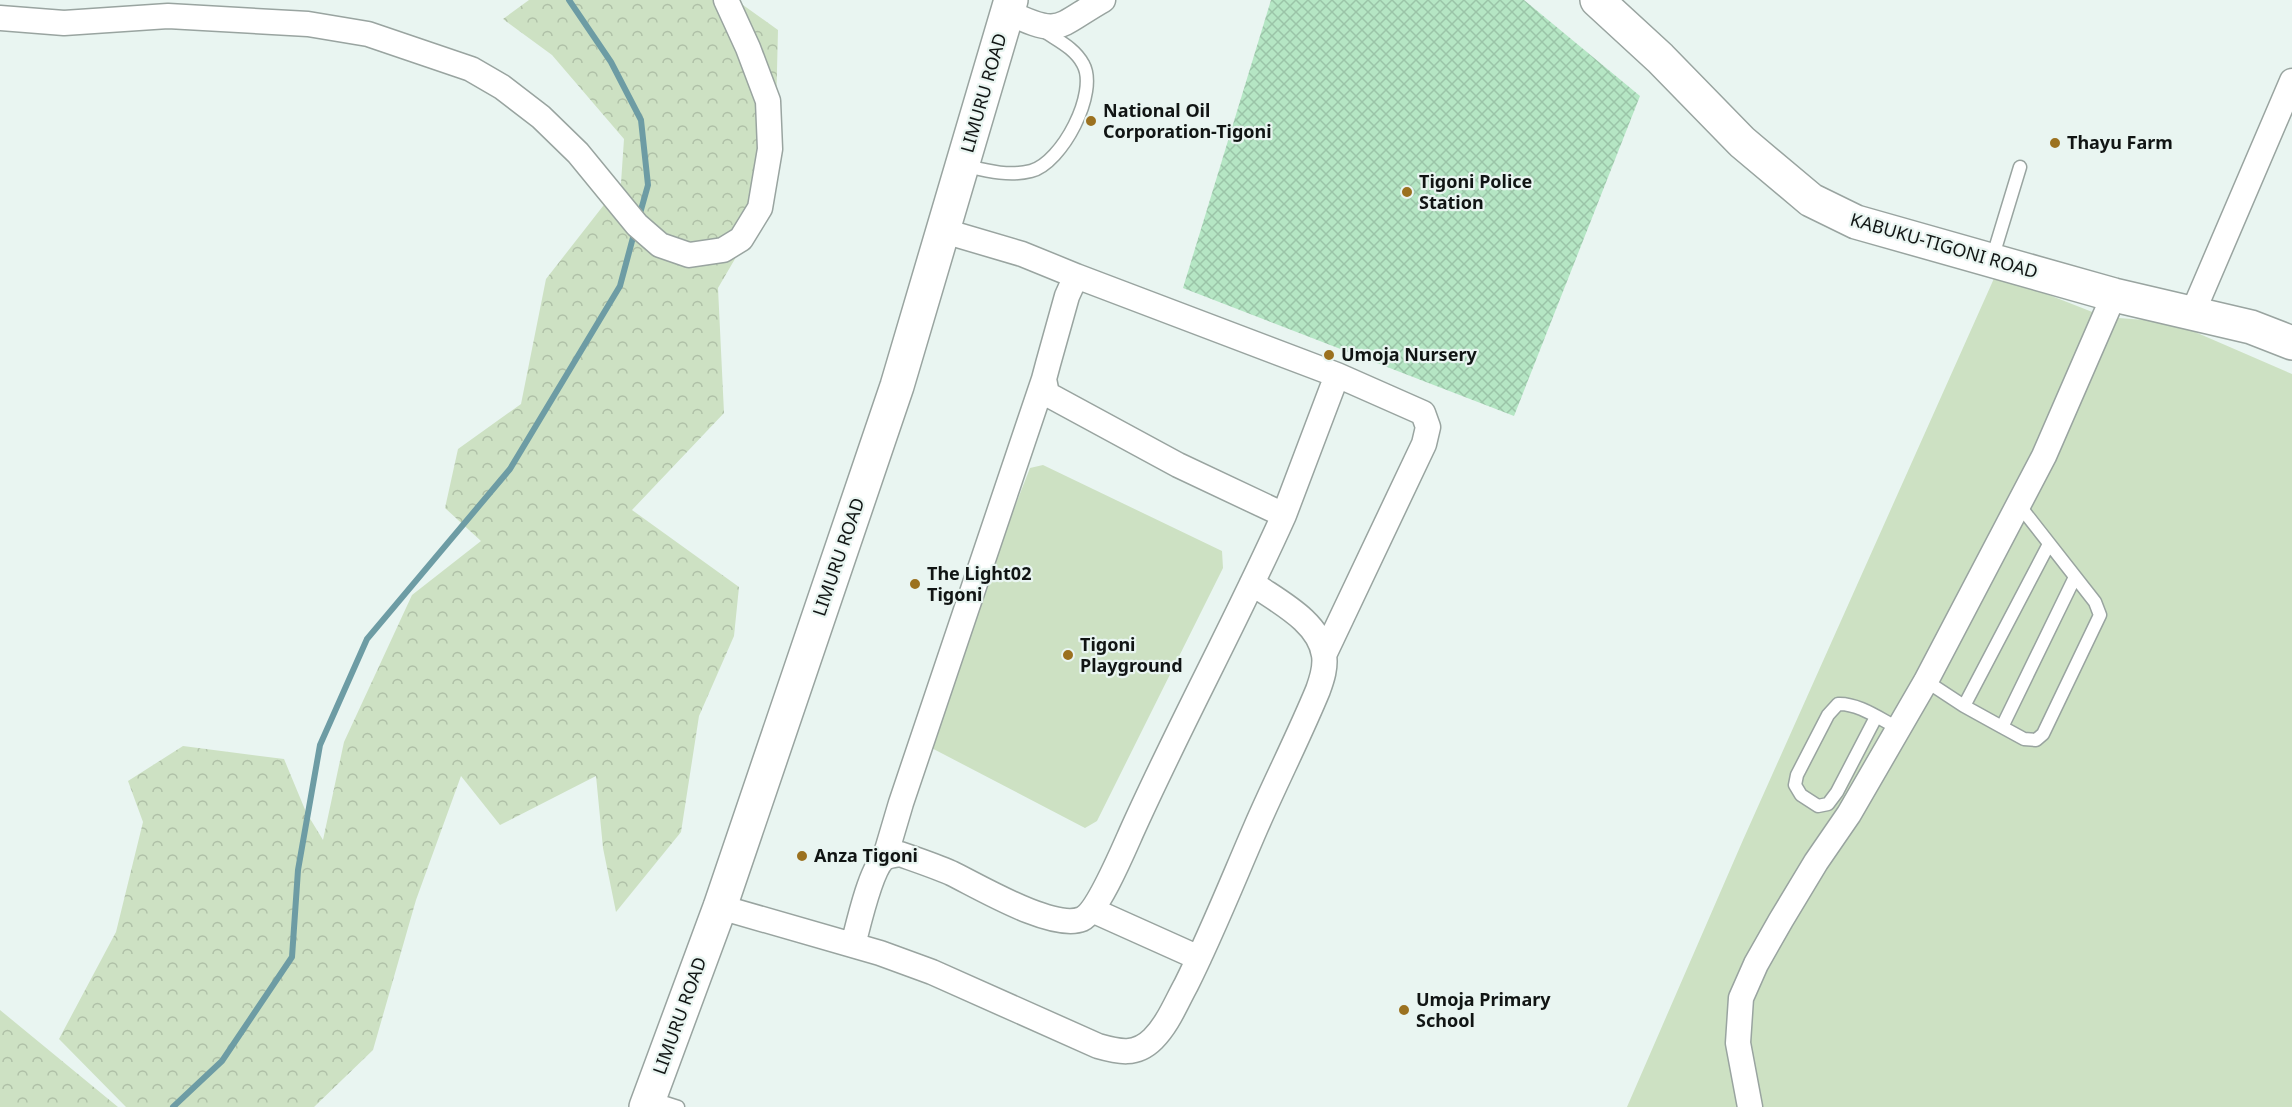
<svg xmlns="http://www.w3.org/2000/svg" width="2292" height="1107" font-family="'Noto Sans',sans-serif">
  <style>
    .grass { fill: #cde1c3 }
    .forest { fill: url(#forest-crowns) }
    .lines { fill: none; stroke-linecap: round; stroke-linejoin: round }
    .stream { stroke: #6d9ca4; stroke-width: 6 }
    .building { fill: url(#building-cross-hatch) }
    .service-casing { stroke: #99a4a0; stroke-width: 15 }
    .minor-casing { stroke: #99a4a0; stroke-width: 27 }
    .secondary-casing { stroke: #99a4a0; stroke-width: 36 }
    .service { stroke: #fff; stroke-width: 12 }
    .minor { stroke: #fff; stroke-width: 24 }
    .secondary { stroke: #fff; stroke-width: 33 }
    .poi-dot { fill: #9b711f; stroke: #e9f5f1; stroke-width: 2 }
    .labels { text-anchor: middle; stroke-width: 4.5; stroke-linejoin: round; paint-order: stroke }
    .street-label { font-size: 18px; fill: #111514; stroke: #e9f5f1 }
    .poi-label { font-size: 18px; font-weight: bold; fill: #111514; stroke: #e9f5f1; text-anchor: start }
  </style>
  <defs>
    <pattern id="forest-crowns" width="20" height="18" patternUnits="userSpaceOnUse" patternTransform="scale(1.5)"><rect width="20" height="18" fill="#cde1c3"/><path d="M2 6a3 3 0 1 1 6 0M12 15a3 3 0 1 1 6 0" fill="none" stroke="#afc0a7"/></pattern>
    <pattern id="building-cross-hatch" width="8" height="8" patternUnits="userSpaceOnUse" patternTransform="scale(1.5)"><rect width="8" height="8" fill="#b5e6c4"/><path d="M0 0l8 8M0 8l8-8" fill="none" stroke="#9bc4a8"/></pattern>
  </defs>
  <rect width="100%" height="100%" fill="#e9f5f1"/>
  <path class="grass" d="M 1996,274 L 2105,317 L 2172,322 L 2292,374 L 2292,1107 L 1627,1107 L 1743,840 Z
    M 1043,465 L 1222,551 L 1223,568 L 1097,821 L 1085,828 L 922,743 L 1030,468 Z"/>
  <path class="forest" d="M 529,0 L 736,0 L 778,30 L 774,192 L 718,288 L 724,413 L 632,510 L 739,587 L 734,636 L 699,716 L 681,832 L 616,912 L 603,848 L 596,776 L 500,825 L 461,776 L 416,900 L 373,1050 L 314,1107 L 126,1107 L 59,1039 L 116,932 L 143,822 L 128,781 L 183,746 L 284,759 L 306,812 L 323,840 L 344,742 L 412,595 L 481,541 L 445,508 L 458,449 L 521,404 L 546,279 L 621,183 L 624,139 L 552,55 L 503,19 Z
    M 0,1010 L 118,1107 L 0,1107 Z"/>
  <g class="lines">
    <path class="stream" d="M 569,0 L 611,62 L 641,120 L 648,185 L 639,217
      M 173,1107 L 222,1061 L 292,957 L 298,870 L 320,745 L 367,639 L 510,469 L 620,286 L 635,230"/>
  </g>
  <path class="building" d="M 1271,0 L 1524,0 L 1640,96 L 1514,416 L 1183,288 Z"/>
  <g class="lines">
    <defs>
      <path id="service" d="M 962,165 C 984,170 1008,177 1031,171 C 1062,163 1099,92 1083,64 C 1074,47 1056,40 1041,29
        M 1992,259 L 2020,167
        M 2019,505 L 2095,602 L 2100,615 L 2043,734 L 2036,740 L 2024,739 L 2002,727 L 2075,577
        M 1926,681 L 1964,706 L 2049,544
        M 1964,706 L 2002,727
        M 1876,717 L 1837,792 L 1828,804 L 1818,806 L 1801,795 L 1795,785 L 1797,775 L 1828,715 L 1838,704 C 1858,703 1880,719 1898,728
        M 650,1098 L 678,1107"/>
      <path id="minor" d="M 1008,12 C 1061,38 1057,26 1103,0
        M 0,18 L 64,23 L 168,16 L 308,24 L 368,34 L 471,69 L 502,87 L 541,117 L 578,153 L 637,225 L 660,245 L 689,255 L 723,250 L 741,239 L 760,208 L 770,149 L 768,101 L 748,48 L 726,0
        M 1076,276 L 1337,375 L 1284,515
        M 2193,312 L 2292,81
        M 1324,655 L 1424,444 L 1428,427 L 1423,413 L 1337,375
        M 885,857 L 901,803 L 1044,379
        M 720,907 L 880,953 L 932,972 L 1098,1046 C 1119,1052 1136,1056 1153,1039 C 1168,1024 1176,1003 1186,985 C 1212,933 1233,880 1256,827 C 1276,781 1299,736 1318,690 C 1322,679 1326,667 1324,655 C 1319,621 1277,601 1252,583
        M 1092,910 L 1199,958
        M 853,945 C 858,926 870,872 883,859 C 888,855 894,855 900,854 C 917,860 935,866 951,873 C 978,886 1053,931 1082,919 C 1097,912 1123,851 1131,833 C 1179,726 1236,622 1284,515 L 1178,465 L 1047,394 L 1044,379 L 1048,364 L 1067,296 L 1076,276 L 1022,254 L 944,231
        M 1750,1107 L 1738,1043 L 1741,998 L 1756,964 L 1781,920 L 1816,862 L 1849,814 L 1926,681 L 2044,456 L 2114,295"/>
      <path id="secondary" d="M 1597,0 L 1660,58 L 1742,142 L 1811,200 L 1856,222 L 2114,295 L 2251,327 L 2292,343
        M 646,1107 L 720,907 L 897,386 L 1011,0"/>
    </defs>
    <use href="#service" class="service-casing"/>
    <use href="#minor" class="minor-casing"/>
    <use href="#secondary" class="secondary-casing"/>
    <use href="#service" class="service"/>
    <use href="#minor" class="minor"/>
    <use href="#secondary" class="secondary"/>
  </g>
  <g class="poi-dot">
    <circle cx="1091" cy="121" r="6"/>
    <circle cx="2055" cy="143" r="6"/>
    <circle cx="1407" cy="192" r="6"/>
    <circle cx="1329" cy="355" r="6"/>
    <circle cx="915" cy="584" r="6"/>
    <circle cx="1068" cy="655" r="6"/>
    <circle cx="802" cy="856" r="6"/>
    <circle cx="1404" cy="1010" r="6"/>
  </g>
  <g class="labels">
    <g class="street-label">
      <text transform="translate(984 93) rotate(-74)" y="6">LIMURU ROAD</text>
      <text transform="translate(1944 246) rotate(16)" y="6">KABUKU-TIGONI ROAD</text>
      <text transform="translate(839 557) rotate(-71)" y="6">LIMURU ROAD</text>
      <text transform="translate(680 1016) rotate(-70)" y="6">LIMURU ROAD</text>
    </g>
    <g class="poi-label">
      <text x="1103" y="117">National Oil<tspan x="1103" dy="21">Corporation-Tigoni</tspan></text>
      <text x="2067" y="149">Thayu Farm</text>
      <text x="1419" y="188">Tigoni Police<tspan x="1419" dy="21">Station</tspan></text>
      <text x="1341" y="361">Umoja Nursery</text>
      <text x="927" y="580">The Light02<tspan x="927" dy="21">Tigoni</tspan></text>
      <text x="1080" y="651">Tigoni<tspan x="1080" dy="21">Playground</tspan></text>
      <text x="814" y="862">Anza Tigoni</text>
      <text x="1416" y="1006">Umoja Primary<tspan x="1416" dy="21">School</tspan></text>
    </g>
  </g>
</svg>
